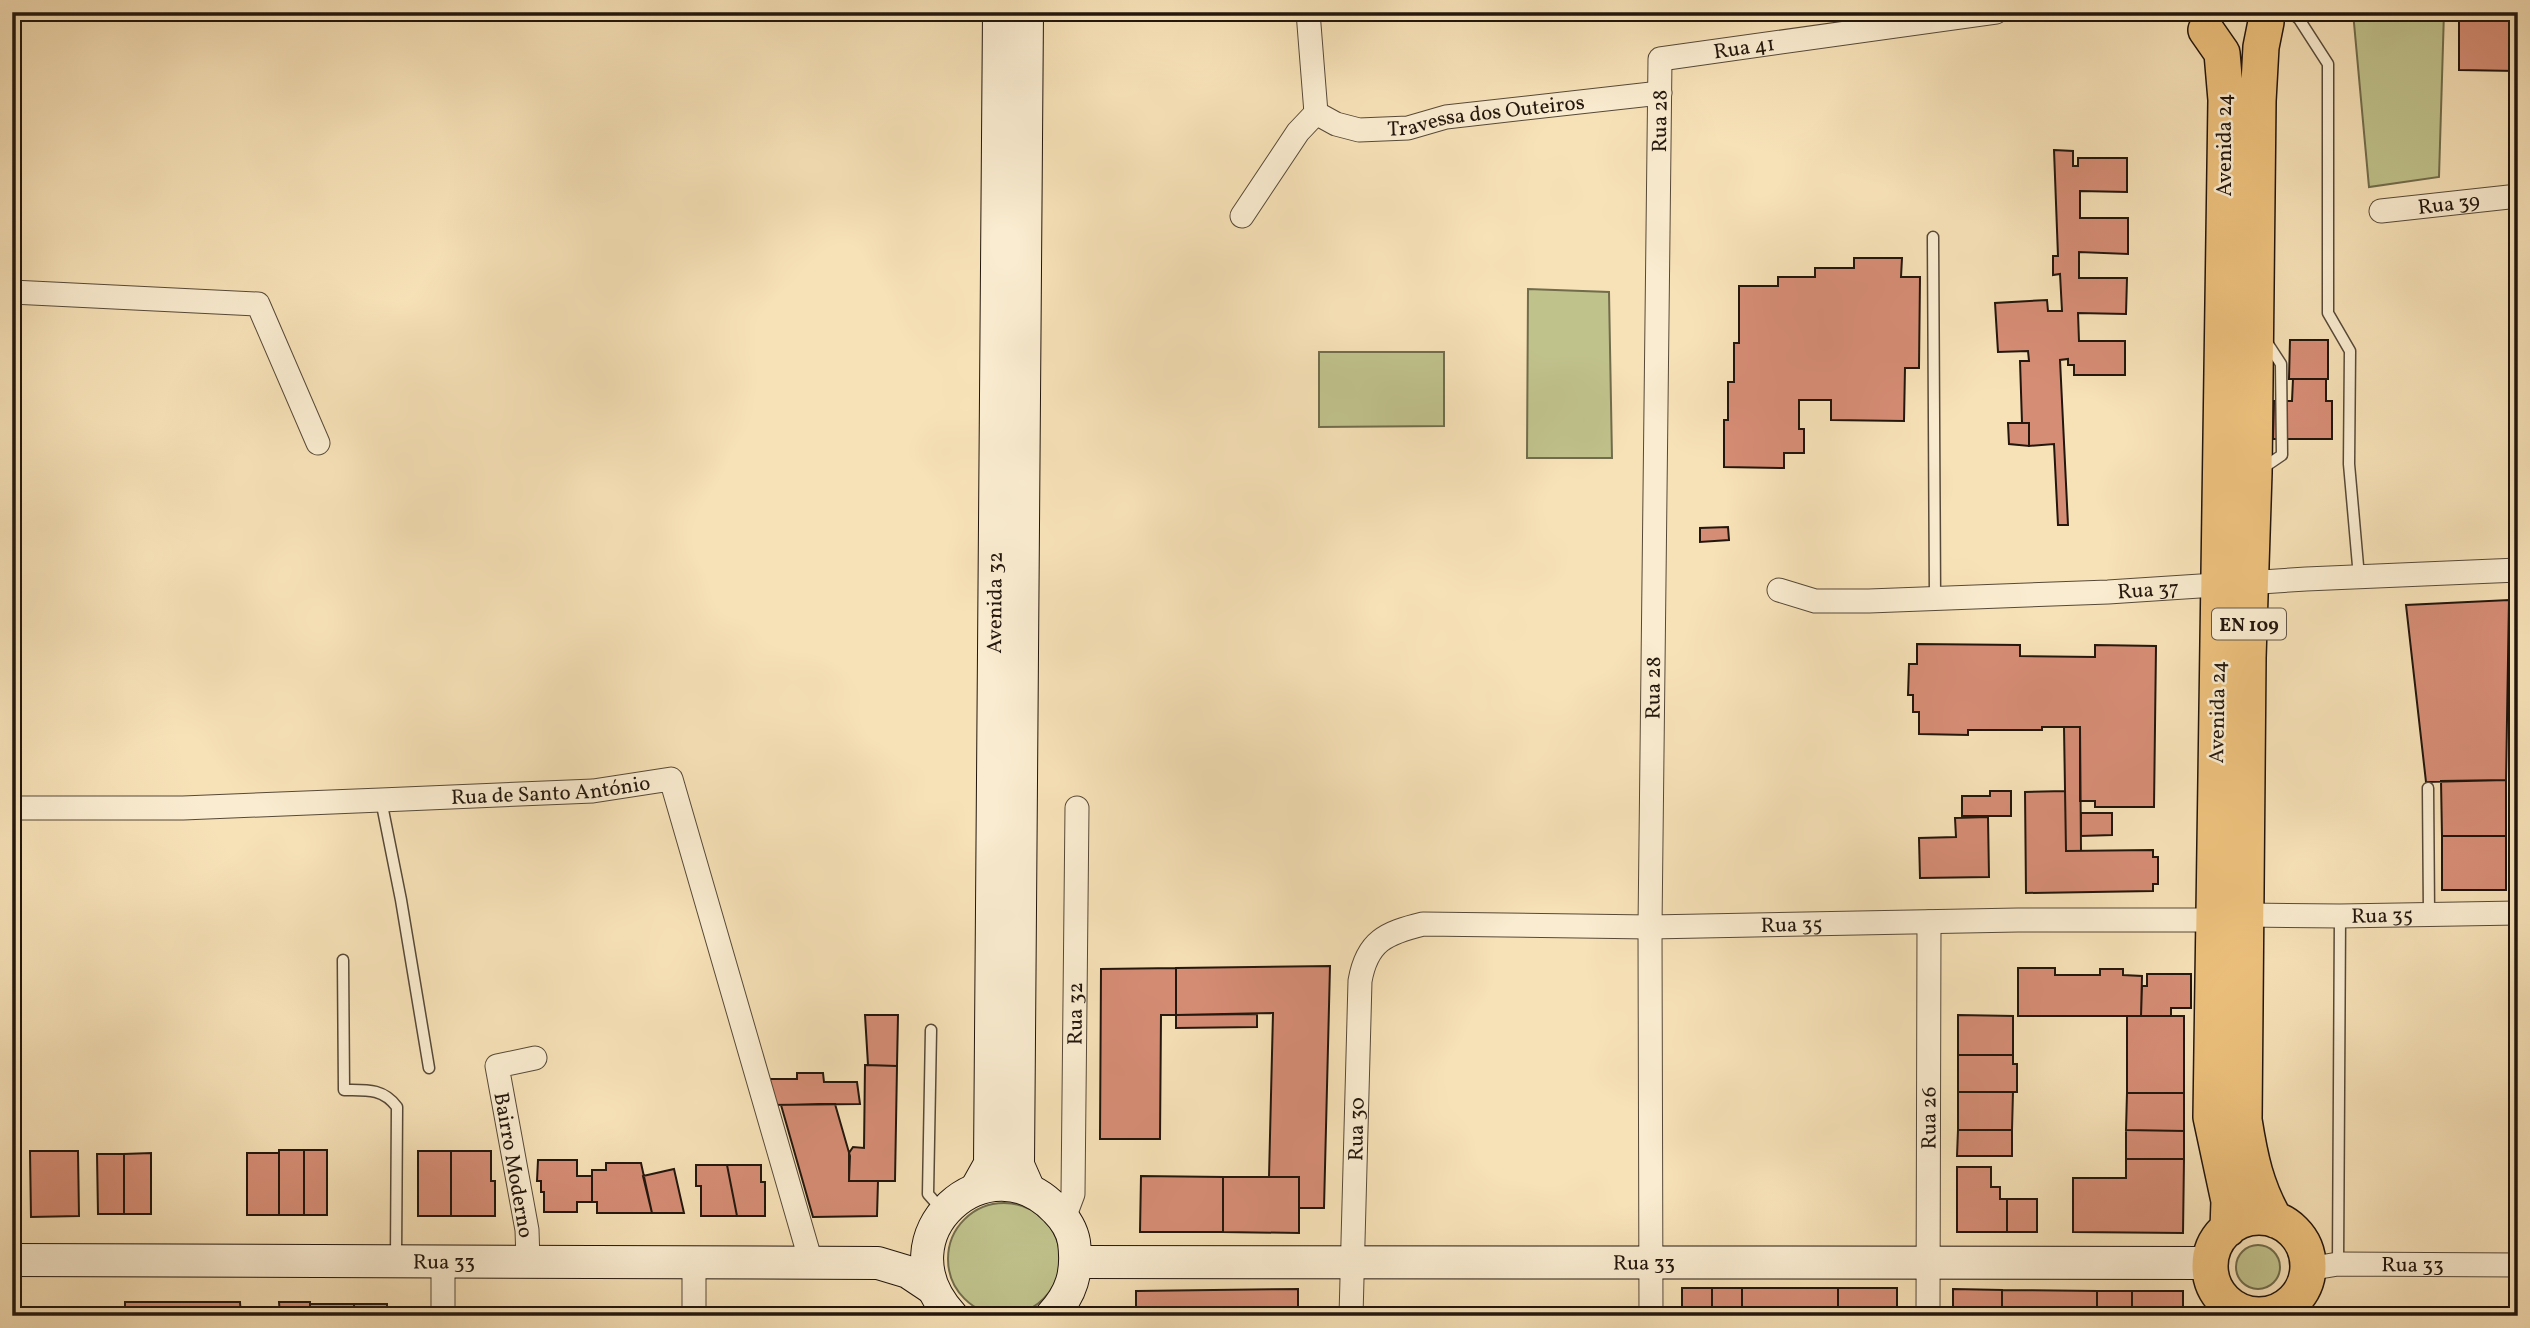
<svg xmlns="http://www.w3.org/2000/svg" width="2530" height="1328" font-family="Vollkorn,serif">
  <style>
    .green { fill: #c0c28c; stroke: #716c4c; stroke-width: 2 }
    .building { fill: #d68d75; stroke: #22160d; stroke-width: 2 }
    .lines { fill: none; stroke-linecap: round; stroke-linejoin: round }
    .lane-casing { stroke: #574938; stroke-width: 13 }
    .street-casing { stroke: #574938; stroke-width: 25 }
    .secondary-casing { stroke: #22160d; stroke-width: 34 }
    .primary-casing { stroke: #22160d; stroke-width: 38 }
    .lane { stroke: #faecd0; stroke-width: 10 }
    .street { stroke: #faecd0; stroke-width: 23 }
    .secondary { stroke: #faecd0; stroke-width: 32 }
    .primary { stroke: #ecc07c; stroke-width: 35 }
    .labels { text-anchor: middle; stroke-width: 5; stroke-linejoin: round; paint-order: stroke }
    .shield { fill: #faecd0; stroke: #635648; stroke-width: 2 }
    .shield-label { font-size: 19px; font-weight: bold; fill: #22160d }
    .street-label { font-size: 21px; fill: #22160d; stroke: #faecd0 }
  </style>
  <rect width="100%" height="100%" fill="#f7e1b7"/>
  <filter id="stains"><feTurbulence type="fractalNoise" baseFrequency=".00286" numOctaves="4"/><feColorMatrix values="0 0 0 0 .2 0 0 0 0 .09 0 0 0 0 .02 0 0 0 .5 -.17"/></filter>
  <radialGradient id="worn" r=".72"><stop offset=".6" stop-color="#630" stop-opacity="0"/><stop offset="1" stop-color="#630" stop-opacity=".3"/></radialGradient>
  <path class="green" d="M 2353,12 L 2444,12 L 2439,177 L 2369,187 Z
    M 1528,289 L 1609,292 L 1612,458 L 1527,458 Z
    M 1319,352 L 1444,352 L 1444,426 L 1319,427 Z
    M948 1259a56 56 0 1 1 112 0a56 56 0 1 1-112 0Z
    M2236 1267a22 22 0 1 1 44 0a22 22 0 1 1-44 0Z"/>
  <path class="building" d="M 2459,12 L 2517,12 L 2516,71 L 2459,70 Z
    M 2054,150 L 2073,151 L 2073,166 L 2078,166 L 2078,158 L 2127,158 L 2127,192 L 2080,191 L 2080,218 L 2128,218 L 2128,254 L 2079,252 L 2079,278 L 2127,278 L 2126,314 L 2078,313 L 2079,341 L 2125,341 L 2125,375 L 2074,375 L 2074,365 L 2068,365 L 2068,359 L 2060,360 L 2068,525 L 2058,525 L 2054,444 L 2029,446 L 2029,423 L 2022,423 L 2020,361 L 2029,361 L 2028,351 L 1998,352 L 1995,303 L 2047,300 L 2048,311 L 2062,311 L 2060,274 L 2053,275 L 2053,256 L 2058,256 Z
    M 1854,258 L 1902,258 L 1901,277 L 1920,277 L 1919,368 L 1905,368 L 1904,421 L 1831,420 L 1831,400 L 1799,400 L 1799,429 L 1804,429 L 1804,453 L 1784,453 L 1784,468 L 1724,467 L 1724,420 L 1728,420 L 1728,382 L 1734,382 L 1734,343 L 1739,343 L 1739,286 L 1778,286 L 1778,277 L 1815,277 L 1815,268 L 1854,268 Z
    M 2290,340 L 2328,340 L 2328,379 L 2289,379 Z
    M 2293,379 L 2326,379 L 2326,401 L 2332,401 L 2332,439 L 2273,439 L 2274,401 L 2292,401 Z
    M 2008,423 L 2029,423 L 2029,446 L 2009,444 Z
    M 1728,527 L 1729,540 L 1700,542 L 1700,528 Z
    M 2509,600 L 2506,780 L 2426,782 L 2406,605 Z
    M 1917,644 L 2020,645 L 2020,656 L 2095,657 L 2095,645 L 2156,646 L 2154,807 L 2095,807 L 2095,801 L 2080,801 L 2080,727 L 2042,727 L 2042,730 L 1968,730 L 1968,735 L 1919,734 L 1919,712 L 1913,712 L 1913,695 L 1908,695 L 1909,664 L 1917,664 Z
    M 2064,727 L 2080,727 L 2081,851 L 2066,851 Z
    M 2506,780 L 2506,836 L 2442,836 L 2441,781 Z
    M 1990,791 L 2011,791 L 2011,816 L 1962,816 L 1962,796 L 1990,796 Z
    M 2065,791 L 2066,851 L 2153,850 L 2153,857 L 2158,857 L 2158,884 L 2153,884 L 2153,891 L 2026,893 L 2025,792 Z
    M 2081,813 L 2112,813 L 2112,835 L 2081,836 Z
    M 1988,817 L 1989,877 L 1920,878 L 1919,838 L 1956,837 L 1955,818 Z
    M 2442,836 L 2506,836 L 2506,890 L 2442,890 Z
    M 1330,966 L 1324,1208 L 1299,1208 L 1299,1177 L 1269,1177 L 1273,1013 L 1176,1015 L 1176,968 Z
    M 1176,968 L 1176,1015 L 1161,1015 L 1160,1139 L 1100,1139 L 1101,969 Z
    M 2018,968 L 2055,968 L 2055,975 L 2100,975 L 2100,969 L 2123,969 L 2123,975 L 2142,976 L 2141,1016 L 2018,1016 Z
    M 2147,974 L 2191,974 L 2191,1008 L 2171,1008 L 2171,1016 L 2141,1016 L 2142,986 L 2147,986 Z
    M 1257,1014 L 1257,1027 L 1176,1028 L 1176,1015 Z
    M 865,1015 L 898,1015 L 897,1066 L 868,1065 Z
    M 1958,1015 L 2013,1016 L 2013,1055 L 1958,1055 Z
    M 2127,1016 L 2184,1016 L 2184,1093 L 2127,1093 Z
    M 1958,1055 L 2013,1055 L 2013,1064 L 2017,1064 L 2017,1092 L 1958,1092 Z
    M 865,1065 L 897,1066 L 895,1181 L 849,1181 L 849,1153 L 853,1147 L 864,1148 Z
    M 797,1073 L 823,1073 L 824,1082 L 857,1082 L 860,1104 L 768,1105 L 768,1079 L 797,1079 Z
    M 1958,1092 L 2013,1092 L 2012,1130 L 1958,1130 Z
    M 2127,1093 L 2184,1093 L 2184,1131 L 2126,1130 Z
    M 835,1104 L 850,1156 L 849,1181 L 878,1181 L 877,1216 L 813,1217 L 781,1105 Z
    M 1958,1130 L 2012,1130 L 2012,1156 L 1957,1156 Z
    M 2126,1130 L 2184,1131 L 2184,1159 L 2126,1159 Z
    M 279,1150 L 304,1150 L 304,1215 L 279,1215 Z
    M 304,1150 L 327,1150 L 327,1215 L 304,1215 Z
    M 30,1151 L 78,1151 L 79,1216 L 31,1217 Z
    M 418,1151 L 451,1151 L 451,1216 L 418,1216 Z
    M 451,1151 L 491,1151 L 491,1181 L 495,1181 L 495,1216 L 451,1216 Z
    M 151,1153 L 151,1214 L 124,1214 L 124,1154 Z
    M 247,1153 L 279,1153 L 279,1215 L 247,1215 Z
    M 97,1154 L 124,1154 L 124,1214 L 98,1214 Z
    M 2126,1159 L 2184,1159 L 2183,1233 L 2073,1232 L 2073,1178 L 2126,1178 Z
    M 538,1160 L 577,1160 L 577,1176 L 592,1176 L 592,1202 L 577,1202 L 577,1212 L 544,1212 L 544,1192 L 541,1192 L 541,1181 L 537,1181 Z
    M 606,1163 L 641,1163 L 652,1213 L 597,1213 L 597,1202 L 592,1202 L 592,1170 L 606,1170 Z
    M 696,1165 L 727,1165 L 737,1216 L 701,1216 L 701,1186 L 696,1186 Z
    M 727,1165 L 761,1165 L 761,1182 L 765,1182 L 765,1216 L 737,1216 Z
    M 1957,1167 L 1991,1167 L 1991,1187 L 2000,1187 L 2000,1199 L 2007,1199 L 2007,1232 L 1957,1232 Z
    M 674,1169 L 684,1213 L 652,1213 L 643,1176 Z
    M 1141,1176 L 1223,1177 L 1223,1232 L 1140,1232 Z
    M 1223,1177 L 1299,1177 L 1299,1233 L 1223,1232 Z
    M 2007,1199 L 2037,1199 L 2037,1232 L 2007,1232 Z
    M 1682,1288 L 1712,1288 L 1712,1316 L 1682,1316 Z
    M 1712,1288 L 1742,1288 L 1742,1316 L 1712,1316 Z
    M 1742,1288 L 1838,1288 L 1838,1316 L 1742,1316 Z
    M 1838,1288 L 1897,1288 L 1897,1316 L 1838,1316 Z
    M 1298,1289 L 1298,1316 L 1136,1316 L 1136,1291 Z
    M 1953,1289 L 2002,1290 L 2002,1316 L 1953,1316 Z
    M 2002,1290 L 2097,1291 L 2097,1316 L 2002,1316 Z
    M 2097,1291 L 2132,1291 L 2132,1316 L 2097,1316 Z
    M 2132,1291 L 2183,1291 L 2183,1316 L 2132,1316 Z
    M 125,1302 L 240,1302 L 241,1316 L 125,1316 Z
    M 279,1302 L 310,1302 L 310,1316 L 280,1316 Z
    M 310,1304 L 354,1304 L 354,1316 L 310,1316 Z
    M 354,1304 L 387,1304 L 387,1316 L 354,1316 Z
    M 543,1307 L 599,1307 L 599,1316 L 543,1316 Z
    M 599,1307 L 650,1307 L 650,1316 L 599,1316 Z
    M 713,1307 L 871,1310 L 871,1316 L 712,1316 Z"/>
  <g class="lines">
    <defs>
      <path id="lane" d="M 2291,12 L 2299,19 L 2328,64 L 2328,313 L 2350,351 L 2349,464 L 2359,577
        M 1933,237 L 1935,598
        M 2260,470 L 2282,455 L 2281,364 L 2266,341
        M 2428,788 L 2429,914
        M 381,800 L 401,900 L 429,1068
        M 343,960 L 344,1090 C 366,1090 383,1088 397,1107 L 396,1258
        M 931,1030 L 928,1194 L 942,1210
        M 2338,1264 L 2340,916"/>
      <g id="street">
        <path id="s1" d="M 1308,12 L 1316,113 L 1336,124 L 1359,130 L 1408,128 L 1446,117 L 1660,93"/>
        <path id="s2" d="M 2381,211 L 2518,196"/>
        <path d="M 1242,216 L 1298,132 L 1316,113"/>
        <path d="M 12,292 L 258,304 L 318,443"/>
        <path id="s3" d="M 1779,590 L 1815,601 L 1869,601 L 2108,592 L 2306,579 L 2518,570"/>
        <path id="s4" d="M 12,808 L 183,808 L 381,800 L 593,791 L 671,779 L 811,1262"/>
        <path id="s5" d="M 2247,915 L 2340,916 L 2518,913"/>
        <path id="s6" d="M 1064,1218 L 1073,1194 L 1077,808"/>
        <path d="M 443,1261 L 443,1316"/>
        <path d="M 528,1261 L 527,1230 L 497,1066 L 535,1058"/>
        <path id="s7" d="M 2308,1269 L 2338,1264 L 2518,1265"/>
        <path d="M 694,1316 L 694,1261"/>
        <path id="s8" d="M 1351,1316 L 1360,981 C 1367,941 1386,933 1423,924 L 1650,927 L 2018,920 L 2213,920"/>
        <path id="s9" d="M 1651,1316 L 1650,927 L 1660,59 L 1996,12"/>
        <path id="s10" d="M 1928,1316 L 1929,922"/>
      </g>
      <g id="secondary">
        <path d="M 1027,12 L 1018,1165 L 1029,1190"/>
        <path id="s11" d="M 976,1189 L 990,1164 L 999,12"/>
        <path id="s12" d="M 12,1260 L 878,1263 L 908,1272 L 932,1288"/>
        <path id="s13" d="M 1077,1262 L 2210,1263"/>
        <path d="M 952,1316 C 877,1235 989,1138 1056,1210 C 1065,1219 1072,1230 1074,1242 C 1078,1272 1072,1294 1051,1316"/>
      </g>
      <path id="primary" d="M 2266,22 L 2261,47 L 2258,101 L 2254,473 L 2248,658 L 2244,1120 C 2250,1158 2256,1187 2275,1220
        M 2206,30 L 2222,53 L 2226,100 L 2211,1117 L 2229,1201 L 2228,1229
        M2210 1266a49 49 0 1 1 98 0a49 49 0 1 1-98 0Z"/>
    </defs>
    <use href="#lane" class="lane-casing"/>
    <use href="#street" class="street-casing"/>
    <use href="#secondary" class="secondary-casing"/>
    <use href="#primary" class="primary-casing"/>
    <use href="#lane" class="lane"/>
    <use href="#street" class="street"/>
    <use href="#secondary" class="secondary"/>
    <use href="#primary" class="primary"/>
  </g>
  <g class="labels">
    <rect class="shield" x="2212" y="608.5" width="74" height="31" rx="5"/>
    <g class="shield-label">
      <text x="2249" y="631">EN 109</text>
    </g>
    <g class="street-label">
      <text dy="7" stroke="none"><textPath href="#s9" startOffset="1342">Rua 41</textPath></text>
      <text dy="7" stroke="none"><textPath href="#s1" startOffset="276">Travessa dos Outeiros</textPath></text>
      <text dy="7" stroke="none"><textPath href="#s9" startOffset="1195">Rua 28</textPath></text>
      <text transform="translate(2224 145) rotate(-90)" y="7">Avenida 24</text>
      <text dy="7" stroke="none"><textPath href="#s2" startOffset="68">Rua 39</textPath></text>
      <text dy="7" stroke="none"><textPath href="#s3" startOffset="371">Rua 37</textPath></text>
      <text dy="7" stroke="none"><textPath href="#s11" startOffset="590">Avenida 32</textPath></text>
      <text dy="7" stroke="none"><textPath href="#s9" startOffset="628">Rua 28</textPath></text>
      <text transform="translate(2217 712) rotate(-89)" y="7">Avenida 24</text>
      <text dy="7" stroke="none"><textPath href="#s4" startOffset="539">Rua de Santo António</textPath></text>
      <text dy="7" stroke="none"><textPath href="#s5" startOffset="135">Rua 35</textPath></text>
      <text dy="7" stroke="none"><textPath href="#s8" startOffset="796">Rua 35</textPath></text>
      <text dy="7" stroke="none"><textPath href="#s6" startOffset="206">Rua 32</textPath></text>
      <text dy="7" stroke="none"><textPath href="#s10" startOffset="198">Rua 26</textPath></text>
      <text dy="7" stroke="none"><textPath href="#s8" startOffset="187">Rua 30</textPath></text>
      <text transform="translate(514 1165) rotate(80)" y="7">Bairro Moderno</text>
      <text dy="7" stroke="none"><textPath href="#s12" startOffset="432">Rua 33</textPath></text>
      <text dy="7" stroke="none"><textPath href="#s13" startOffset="567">Rua 33</textPath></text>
      <text dy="7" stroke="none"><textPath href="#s7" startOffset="105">Rua 33</textPath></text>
    </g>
  </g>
  <rect width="2530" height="1328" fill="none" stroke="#f7e1b7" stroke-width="42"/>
  <rect x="14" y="14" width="2502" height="1300" fill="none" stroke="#22160d" stroke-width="3.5"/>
  <rect x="21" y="21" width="2488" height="1286" fill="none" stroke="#22160d" stroke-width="2"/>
  <rect width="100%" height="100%" filter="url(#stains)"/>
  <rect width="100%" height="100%" fill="url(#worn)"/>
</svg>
